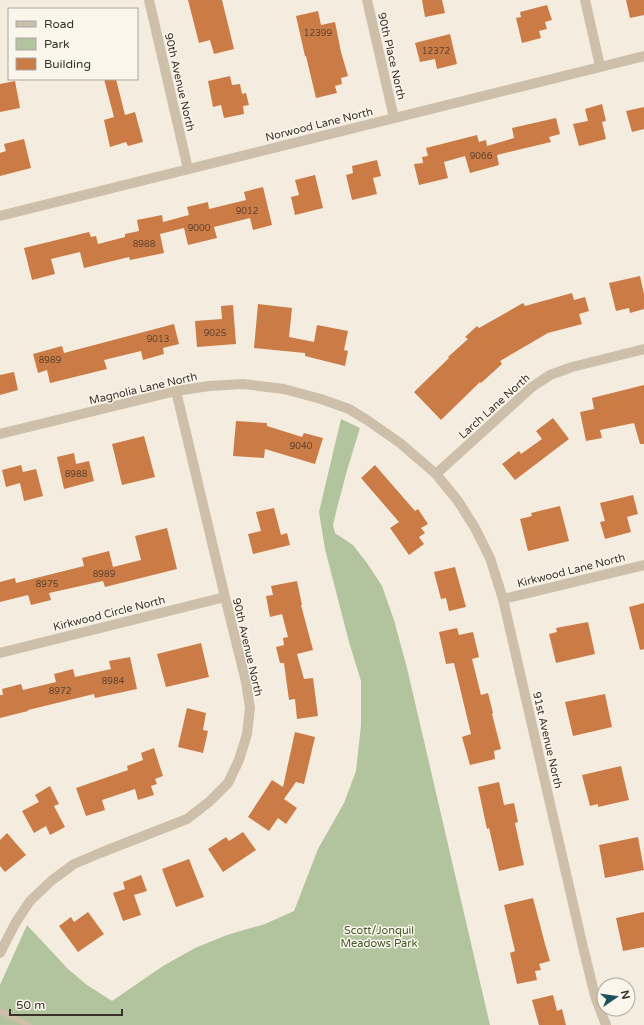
<svg xmlns="http://www.w3.org/2000/svg" width="644" height="1025" font-family="'Varela Round',sans-serif">
  <style>
    .green { fill: #b1c49d }
    .building { fill: #ca7b46 }
    .lines { fill: none; stroke-linecap: round; stroke-linejoin: round }
    .lane { stroke: #cdbfaa; stroke-width: 6 }
    .street { stroke: #cdbfaa; stroke-width: 10 }
    .labels { text-anchor: middle; stroke-width: 3; stroke-linejoin: round; paint-order: stroke }
    .number-label { font-size: 9px; fill: #5e4430 }
    .street-label { font-size: 11px; fill: #3a3129; stroke: #fbf6eb }
    .park-label { font-size: 11px; fill: #42592c; stroke: #fbf6eb }
  </style>
  <rect width="100%" height="100%" fill="#f4eddf"/>
  <path class="green" d="M 341,419 L 360,428 L 348,467 L 337,508 L 333,525 L 335,533 L 353,545 L 367,563 L 382,586 L 394,620 L 407,668 L 490,1025 L 0,1025 L 0,985 L 27,925 L 68,969 L 87,985 L 112,1001 L 163,966 L 195,948 L 227,935 L 265,924 L 294,911 L 318,849 L 344,803 L 356,771 L 361,725 L 361,681 L 349,642 L 325,549 L 319,512 Z"/>
  <path class="building" d="M 188,0 L 222,0 L 234,49 L 214,54 L 210,40 L 199,43 Z
    M 422,0 L 442,0 L 445,13 L 425,17 Z
    M 626,0 L 644,0 L 644,15 L 630,18 Z
    M 547,5 L 552,20 L 545,22 L 547,29 L 539,31 L 541,38 L 522,43 L 516,18 L 521,17 L 520,12 Z
    M 318,11 L 321,25 L 335,22 L 341,52 L 348,76 L 341,78 L 342,84 L 335,86 L 337,93 L 316,98 L 306,56 L 305,56 L 296,16 Z
    M 450,34 L 457,64 L 437,69 L 435,59 L 420,62 L 415,43 Z
    M 230,76 L 232,85 L 240,84 L 242,94 L 246,93 L 249,105 L 243,106 L 244,114 L 224,118 L 221,105 L 213,107 L 208,81 Z
    M 104,79 L 116,79 L 125,115 L 135,112 L 143,142 L 128,146 L 126,142 L 110,147 L 104,120 L 114,117 Z
    M 15,81 L 20,108 L 0,112 L 0,84 Z
    M 602,104 L 606,121 L 602,122 L 606,139 L 579,146 L 573,124 L 588,121 L 585,109 Z
    M 644,107 L 644,129 L 632,132 L 626,111 Z
    M 556,118 L 560,134 L 549,137 L 551,142 L 497,155 L 499,165 L 470,173 L 465,156 L 444,162 L 448,178 L 419,185 L 414,164 L 423,163 L 422,157 L 428,156 L 426,148 L 477,135 L 479,142 L 486,140 L 487,146 L 514,138 L 512,128 Z
    M 24,139 L 31,168 L 0,176 L 0,153 L 6,151 L 4,144 Z
    M 377,160 L 381,176 L 373,178 L 377,194 L 352,200 L 346,175 L 353,173 L 352,166 Z
    M 315,175 L 323,208 L 295,215 L 291,197 L 299,195 L 295,180 Z
    M 263,187 L 272,225 L 253,230 L 250,218 L 214,227 L 217,238 L 188,245 L 184,228 L 160,234 L 164,253 L 130,260 L 129,257 L 84,268 L 80,252 L 51,259 L 55,274 L 32,280 L 24,248 L 89,232 L 91,237 L 96,236 L 98,244 L 125,237 L 125,234 L 139,231 L 137,220 L 162,215 L 163,222 L 189,215 L 187,207 L 208,202 L 209,209 L 246,200 L 244,192 Z
    M 640,276 L 644,294 L 644,309 L 630,313 L 629,308 L 616,311 L 609,283 Z
    M 572,293 L 574,300 L 585,297 L 589,311 L 579,314 L 582,324 L 548,333 L 500,361 L 502,364 L 481,383 L 480,382 L 441,420 L 414,392 L 449,358 L 448,357 L 468,339 L 465,337 L 477,326 L 479,328 L 523,303 L 525,306 Z
    M 258,304 L 292,308 L 289,337 L 314,342 L 317,325 L 348,331 L 344,350 L 348,351 L 345,366 L 305,356 L 305,353 L 254,348 Z
    M 233,305 L 236,344 L 197,347 L 195,321 L 222,319 L 221,306 Z
    M 174,324 L 179,344 L 163,348 L 164,354 L 143,360 L 141,351 L 104,360 L 107,369 L 50,383 L 47,370 L 38,373 L 33,354 L 62,346 L 64,353 Z
    M 14,372 L 18,390 L 0,395 L 0,375 Z
    M 644,385 L 644,444 L 640,444 L 634,423 L 600,430 L 602,438 L 586,441 L 580,412 L 594,409 L 592,398 Z
    M 553,418 L 569,439 L 515,480 L 502,464 L 519,451 L 521,454 L 542,439 L 536,431 Z
    M 236,421 L 267,423 L 267,426 L 302,437 L 304,433 L 323,438 L 315,464 L 265,449 L 264,458 L 233,456 Z
    M 144,436 L 155,477 L 122,485 L 112,444 Z
    M 74,453 L 76,464 L 89,461 L 94,481 L 64,489 L 57,457 Z
    M 21,465 L 23,472 L 36,469 L 43,496 L 24,501 L 20,483 L 6,487 L 2,470 Z
    M 375,465 L 415,511 L 418,509 L 428,524 L 421,528 L 425,533 L 419,537 L 424,544 L 409,555 L 390,528 L 399,522 L 361,478 Z
    M 633,495 L 638,514 L 627,517 L 631,532 L 605,539 L 600,522 L 605,521 L 600,503 Z
    M 560,506 L 569,541 L 528,551 L 520,519 L 532,516 L 531,513 Z
    M 274,508 L 281,535 L 287,533 L 290,545 L 253,554 L 248,534 L 261,531 L 256,512 Z
    M 167,528 L 177,569 L 105,587 L 103,581 L 49,593 L 51,600 L 31,605 L 28,595 L 0,602 L 0,582 L 15,578 L 16,583 L 84,566 L 82,558 L 109,551 L 113,567 L 141,560 L 135,536 Z
    M 455,567 L 466,607 L 449,611 L 446,598 L 441,599 L 434,572 Z
    M 297,581 L 302,605 L 301,605 L 313,650 L 297,654 L 304,679 L 313,678 L 318,716 L 297,719 L 295,699 L 289,700 L 284,663 L 280,663 L 276,647 L 284,645 L 283,638 L 288,637 L 282,614 L 270,617 L 266,596 L 273,595 L 271,586 Z
    M 644,603 L 644,649 L 640,650 L 629,607 Z
    M 588,622 L 595,654 L 556,663 L 549,634 L 557,632 L 556,628 Z
    M 457,628 L 459,635 L 473,632 L 479,657 L 472,659 L 481,695 L 488,693 L 493,713 L 492,714 L 501,749 L 494,751 L 495,759 L 470,765 L 462,737 L 471,734 L 454,663 L 446,664 L 439,632 Z
    M 201,643 L 209,677 L 166,687 L 157,654 Z
    M 130,657 L 137,689 L 95,698 L 94,694 L 28,710 L 28,711 L 0,718 L 0,695 L 3,695 L 2,689 L 21,684 L 23,690 L 56,682 L 54,674 L 73,669 L 75,677 L 111,669 L 109,661 Z
    M 605,694 L 612,727 L 573,736 L 565,702 Z
    M 187,708 L 206,713 L 203,730 L 208,731 L 203,753 L 178,747 Z
    M 295,732 L 315,737 L 304,784 L 296,782 L 284,799 L 297,808 L 286,824 L 278,818 L 269,831 L 248,817 L 272,780 L 283,787 Z
    M 154,748 L 163,776 L 155,779 L 157,784 L 151,786 L 154,795 L 138,800 L 135,789 L 102,800 L 105,810 L 86,816 L 76,788 L 128,770 L 127,766 L 143,760 L 141,753 Z
    M 621,766 L 629,800 L 598,807 L 598,804 L 590,806 L 582,775 Z
    M 499,782 L 504,805 L 514,803 L 518,822 L 515,823 L 524,865 L 499,871 L 489,828 L 487,829 L 478,787 Z
    M 50,786 L 59,804 L 54,806 L 65,827 L 50,835 L 46,826 L 34,833 L 22,811 L 39,802 L 35,795 Z
    M 243,832 L 256,850 L 223,872 L 208,849 L 226,837 L 229,841 Z
    M 7,833 L 26,855 L 5,872 L 0,866 L 0,840 Z
    M 638,837 L 644,870 L 605,878 L 599,845 Z
    M 189,859 L 204,897 L 176,907 L 162,869 Z
    M 141,875 L 147,891 L 134,895 L 141,915 L 123,921 L 113,893 L 125,889 L 123,882 Z
    M 533,898 L 545,944 L 550,961 L 539,964 L 541,970 L 535,971 L 537,980 L 517,984 L 510,953 L 515,951 L 504,905 Z
    M 88,912 L 104,934 L 78,952 L 59,926 L 71,917 L 74,922 Z
    M 644,912 L 644,947 L 623,951 L 616,918 Z
    M 553,995 L 557,1011 L 562,1009 L 566,1025 L 539,1025 L 532,1000 Z"/>
  <g class="lines">
    <path class="lane" d="M 0,1011 L 29,1025"/>
    <path class="street" d="M 149,0 L 188,169
      M 367,0 L 394,118
      M 585,0 L 600,66
      M 0,216 L 644,56
      M 0,434 L 176,391 L 209,386 L 243,384 L 284,389 L 321,399 L 349,409 L 367,420 L 400,443 L 436,474 L 458,501 L 475,528 L 490,558 L 503,599 L 583,947 L 595,996 L 606,1025
      M 436,474 L 532,387 L 550,375 L 572,367 L 644,349
      M 503,599 L 644,565
      M 0,653 L 225,597
      M 0,953 L 16,922 L 30,901 L 51,881 L 74,864 L 100,853 L 187,819 L 209,802 L 228,783 L 239,760 L 247,734 L 250,708 L 246,682 L 225,597 L 176,391"/>
  </g>
  <g class="labels">
    <g class="number-label">
      <text x="318" y="36">12399</text>
      <text x="436" y="54">12372</text>
      <text x="481" y="159">9066</text>
      <text x="247" y="214">9012</text>
      <text x="199" y="231">9000</text>
      <text x="144" y="247">8988</text>
      <text x="215" y="336">9025</text>
      <text x="158" y="342">9013</text>
      <text x="50" y="363">8989</text>
      <text x="301" y="449">9040</text>
      <text x="76" y="477">8988</text>
      <text x="104" y="577">8989</text>
      <text x="47" y="587">8975</text>
      <text x="113" y="684">8984</text>
      <text x="60" y="694">8972</text>
    </g>
    <g class="street-label">
      <text transform="translate(392 56) rotate(77)" y="4">90th Place North</text>
      <text transform="translate(180 82) rotate(77)" y="4">90th Avenue North</text>
      <text transform="translate(319 124) rotate(-14)" y="4">Norwood Lane North</text>
      <text transform="translate(143 388) rotate(-13)" y="4">Magnolia Lane North</text>
      <text transform="translate(494 406) rotate(-42)" y="4">Larch Lane North</text>
      <text transform="translate(571 570) rotate(-14)" y="4">Kirkwood Lane North</text>
      <text transform="translate(109 613) rotate(-14)" y="4">Kirkwood Circle North</text>
      <text transform="translate(248 647) rotate(77)" y="4">90th Avenue North</text>
      <text transform="translate(548 740) rotate(77)" y="4">91st Avenue North</text>
    </g>
    <g class="park-label">
      <text x="379" y="934">Scott/Jonquil<tspan x="379" dy="13">Meadows Park</tspan></text>
    </g>
  </g>
  <rect x="8" y="8" width="130" height="72" fill="#fbf6eb" stroke="#aea79d"/>
  <rect x="16" y="21" width="20" height="6" fill="#cdbfaa" stroke="#aea79d"/>
  <text x="44" y="28" font-size="12" fill="#3a3129">Road</text>
  <rect x="16" y="38" width="20" height="12" fill="#b1c49d" stroke="#aea79d"/>
  <text x="44" y="48" font-size="12" fill="#3a3129">Park</text>
  <rect x="16" y="58" width="20" height="12" fill="#ca7b46" stroke="#aea79d"/>
  <text x="44" y="68" font-size="12" fill="#3a3129">Building</text>
  <g transform="translate(616 997) rotate(77)"><circle r="19" fill="#fbf6eb" stroke="#aea79d"/>
  <path d="M0-3L7 15L0 10L-7 15Z" fill="#1d4f5d"/>
  <text y="-6" font-size="11" font-weight="bold" text-anchor="middle" fill="#3a3129">N</text>
  </g>
  <path d="M10 1009v6h112v-6" fill="none" stroke="#3a3129" stroke-width="2"/>
  <text x="16" y="1009" font-size="12" fill="#3a3129" stroke="#fbf6eb" stroke-width="3" paint-order="stroke">50 m</text>
</svg>
